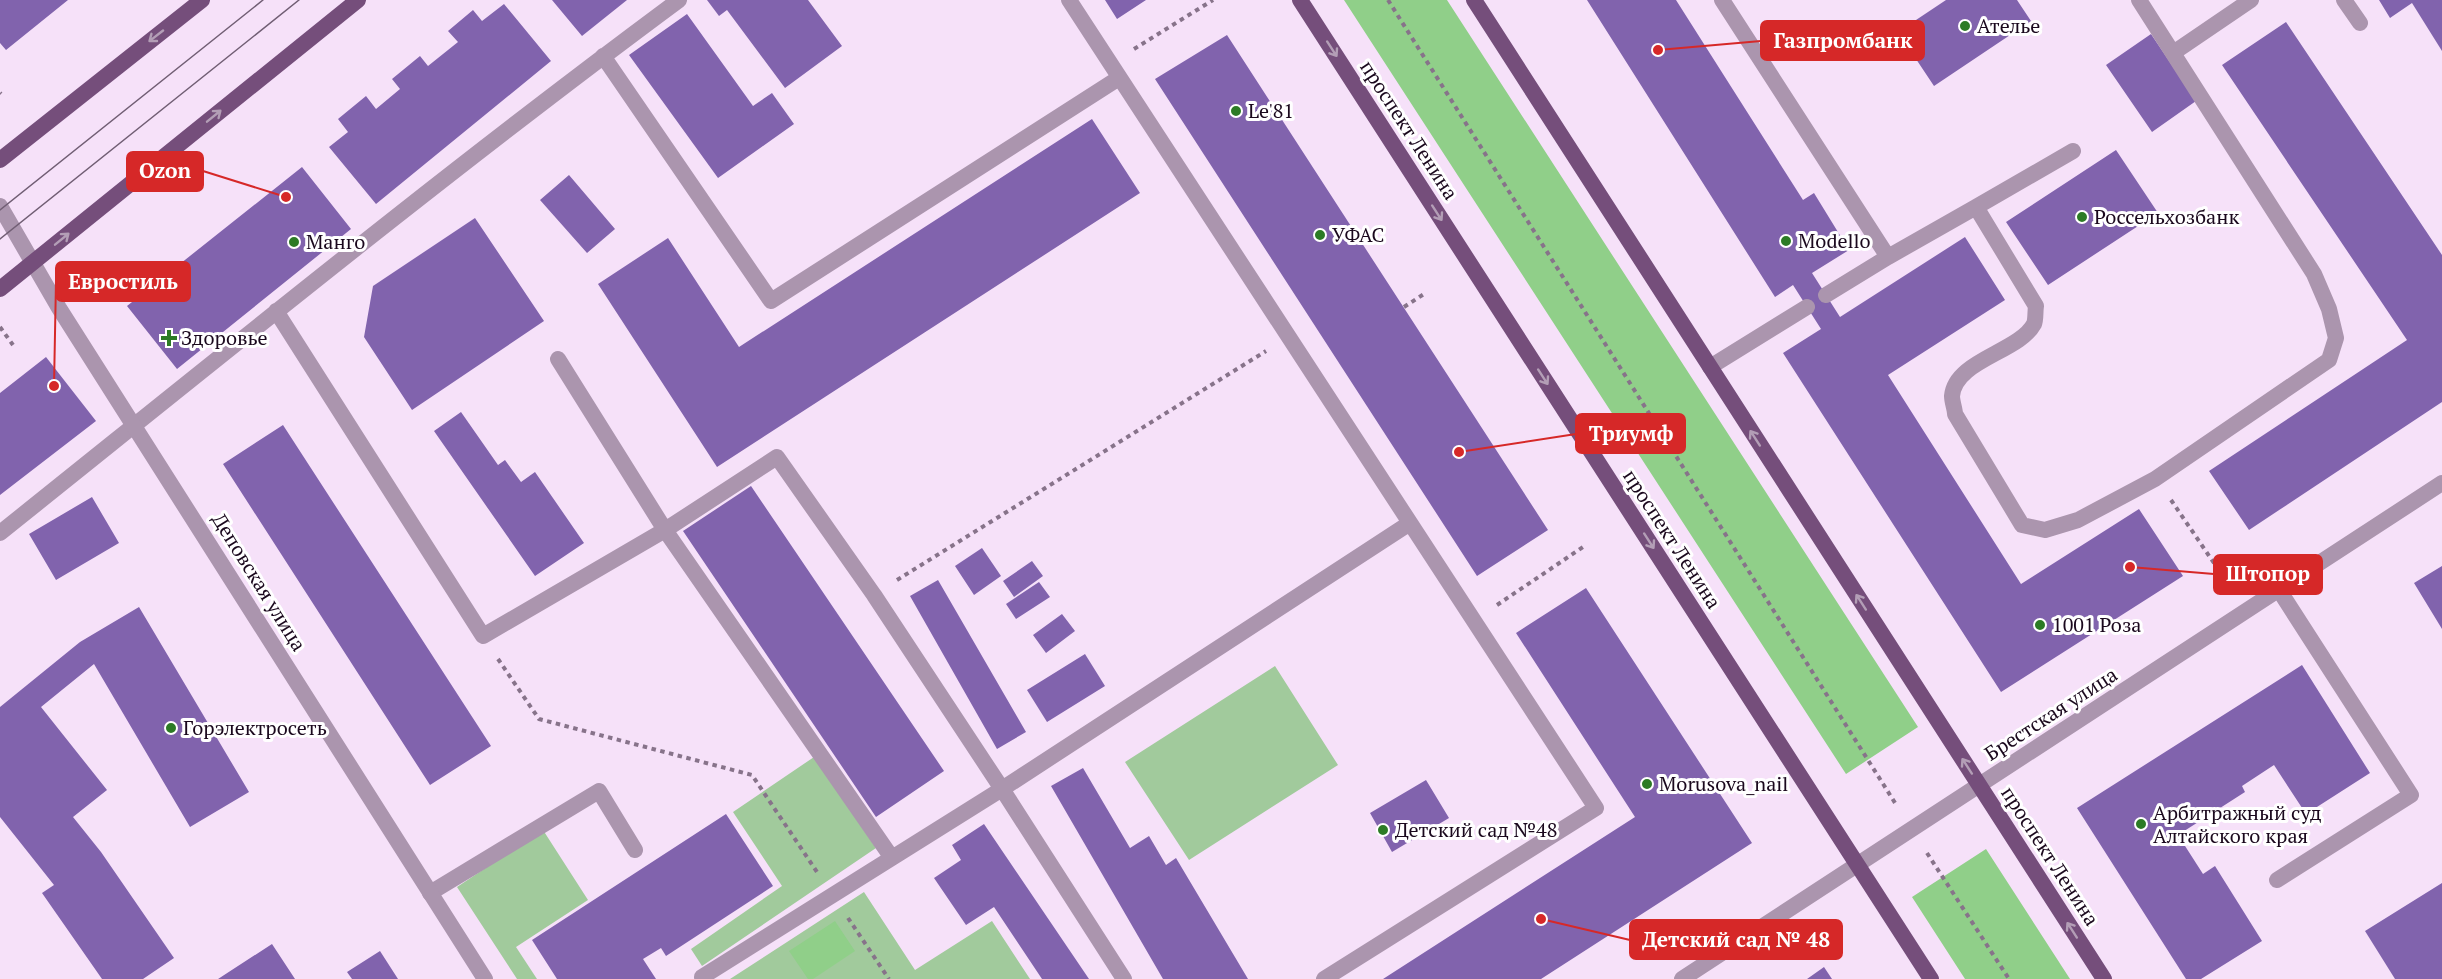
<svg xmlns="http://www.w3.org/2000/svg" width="2442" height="979" font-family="'PT Serif',serif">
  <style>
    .green { fill: #a1ca9c }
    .forest { fill: #90cf89 }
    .building { fill: #8163ad }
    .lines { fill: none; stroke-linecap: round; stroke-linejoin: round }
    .path { stroke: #87738a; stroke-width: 4; stroke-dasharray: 4.5 4.5; stroke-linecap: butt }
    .service { stroke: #ab95ae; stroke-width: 16 }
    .minor { stroke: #ab95ae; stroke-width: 16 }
    .primary { stroke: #754e7b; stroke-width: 16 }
    .tram { stroke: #715e74; stroke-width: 1.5 }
    .oneway { stroke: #b39eb6 }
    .poi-dot { fill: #2c7b25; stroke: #fff; stroke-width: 2 }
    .labels { text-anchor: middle; stroke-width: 6; stroke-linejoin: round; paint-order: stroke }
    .poi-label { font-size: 20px; fill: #1a081d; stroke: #fff; text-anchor: start }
    .street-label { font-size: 20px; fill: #1a081d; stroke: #fff }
    .leader { fill: none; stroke: #d62828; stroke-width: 2 }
    .callout-dot { fill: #d62828; stroke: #fff; stroke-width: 2 }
    .callout { fill: #d62828; stroke: #d62828; stroke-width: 2 }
    .callout-label { font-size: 21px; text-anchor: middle; font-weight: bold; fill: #fff }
  </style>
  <rect width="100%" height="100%" fill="#f6e1f9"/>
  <path class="green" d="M 1275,666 L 1338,765 L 1189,860 L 1125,762 Z
    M 814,757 L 876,848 L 702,966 L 691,949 L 782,886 L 733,812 Z
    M 543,830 L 588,900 L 516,947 L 537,979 L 517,979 L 457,887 Z
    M 864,892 L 915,970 L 992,921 L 1030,979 L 730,979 Z"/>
  <path class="forest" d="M 1344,0 L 1447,0 L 1918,727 L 1846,774 Z
    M 1986,849 L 2070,979 L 1965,979 L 1912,897 Z
    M 835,921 L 855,951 L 813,979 L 808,979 L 789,951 Z"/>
  <path class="building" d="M 0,0 L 68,0 L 6,50 L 0,43 Z
    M 552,0 L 627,0 L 582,36 Z
    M 707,0 L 808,0 L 842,46 L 785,88 L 727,10 L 719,16 Z
    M 1105,0 L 1146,0 L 1117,19 Z
    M 1587,0 L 1676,0 L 1803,200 L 1814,193 L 1849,250 L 1812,273 L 1840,317 L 1965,237 L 2005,300 L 1888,375 L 2021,584 L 2139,509 L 2183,576 L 2001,692 L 1783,353 L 1821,329 L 1793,285 L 1775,297 Z
    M 1946,0 L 2017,0 L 2031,21 L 1934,86 L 1898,32 Z
    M 2379,0 L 2442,0 L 2442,51 L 2412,3 L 2390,18 Z
    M 504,4 L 551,61 L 376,204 L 329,147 L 348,132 L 338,119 L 366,96 L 376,109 L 400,89 L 392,79 L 420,56 L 428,66 L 458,42 L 448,31 L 473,10 L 482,21 Z
    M 687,14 L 753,106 L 772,93 L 794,124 L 718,178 L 629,55 Z
    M 2286,22 L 2442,255 L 2442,402 L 2249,530 L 2209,471 L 2407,340 L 2222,65 Z
    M 2151,34 L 2196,101 L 2152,132 L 2106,65 Z
    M 1227,35 L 1548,530 L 1477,576 L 1155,79 Z
    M 1092,119 L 1140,193 L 717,467 L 598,284 L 668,238 L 739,347 Z
    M 2116,150 L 2158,213 L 2048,285 L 2006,222 Z
    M 302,167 L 351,229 L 177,369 L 127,306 Z
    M 569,175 L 615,229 L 587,253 L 540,200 Z
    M 475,218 L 544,321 L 412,410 L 364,337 L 373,286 Z
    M 46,357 L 96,421 L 0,495 L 0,393 Z
    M 461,412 L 498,465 L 505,460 L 521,482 L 535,472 L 584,543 L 535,576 L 434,431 Z
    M 283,425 L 491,746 L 430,785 L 223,464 Z
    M 751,486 L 944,771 L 876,817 L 683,531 Z
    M 92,497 L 119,543 L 56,580 L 29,534 Z
    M 982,548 L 1001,576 L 974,595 L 955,566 Z
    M 1032,561 L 1043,576 L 1014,597 L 1003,581 Z
    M 2442,566 L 2442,629 L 2414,583 Z
    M 938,580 L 1026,732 L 997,749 L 910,596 Z
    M 1039,582 L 1050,597 L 1016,619 L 1006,604 Z
    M 1586,588 L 1752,843 L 1541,979 L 1383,979 L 1635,817 L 1516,633 Z
    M 139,607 L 249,792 L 190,827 L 94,664 L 41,707 L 107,790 L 73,817 L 101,852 L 174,958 L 143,979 L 102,979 L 42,893 L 54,885 L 0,817 L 0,707 L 80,642 Z
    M 1062,614 L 1075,631 L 1046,653 L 1033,635 Z
    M 1085,654 L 1105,686 L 1047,722 L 1027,690 Z
    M 2302,665 L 2370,773 L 2306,814 L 2274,765 L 2242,786 L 2245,792 L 2178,835 L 2203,874 L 2215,866 L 2262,941 L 2201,979 L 2186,979 L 2077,808 Z
    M 1083,768 L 1130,848 L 1149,836 L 1166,865 L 1176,858 L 1248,979 L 1163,979 L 1051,786 Z
    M 1426,780 L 1449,818 L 1392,852 L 1370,813 Z
    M 726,814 L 773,886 L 666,956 L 661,948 L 643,959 L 656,979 L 557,979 L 532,940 Z
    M 984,824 L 1089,979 L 1042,979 L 994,907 L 966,925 L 934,878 L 961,860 L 952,845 Z
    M 2442,883 L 2442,979 L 2395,979 L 2365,931 Z
    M 272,944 L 295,979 L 218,979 Z
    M 380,951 L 398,979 L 352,979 L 347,972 Z
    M 1824,967 L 1832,979 L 1807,979 Z"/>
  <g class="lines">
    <path class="path" d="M 1388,0 L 1897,806
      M 1134,49 L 1213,0
      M 0,93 L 1,94
      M 1404,307 L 1424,294
      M 0,327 L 13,345
      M 2171,500 L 2231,588
      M 897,580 L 1266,351
      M 1497,605 L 1586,545
      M 498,659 L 539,719 L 752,775 L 817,872
      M 1927,853 L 2009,979
      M 848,918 L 889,979"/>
    <path class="service" d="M 1069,0 L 1596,808 L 1324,979
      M 1722,0 L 1888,257 L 1976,207 L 2036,306 C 2035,312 2036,319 2034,324 C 2019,352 1955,360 1952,396 C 1952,402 1955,409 1955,414 L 2022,525 L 2045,530 L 2078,520 L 2155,479 L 2329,360 L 2336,338 L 2329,309 L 2314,274 L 2139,0
      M 2344,0 L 2360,23
      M 2173,53 L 2251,0
      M 603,56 L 771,301 L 1119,78
      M 1976,207 L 2073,151
      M 1826,295 L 1888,257
      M 276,311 L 483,636 L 665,530 L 892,858
      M 558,359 L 665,530 L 777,457 L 874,595 L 1002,789 L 1410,523
      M 1710,367 L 1807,307
      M 0,533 C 225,353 448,171 679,0
      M 2277,880 L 2411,795 L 2279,590
      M 430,893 L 599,791 L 635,850
      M 704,979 L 702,977 L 1002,789 L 1124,979"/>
    <path class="minor" d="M 0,206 L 59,308 L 485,979
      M 1682,979 L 2442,483"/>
    <path class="primary" d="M 1300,0 L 1931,979
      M 1474,0 L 2104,979
      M 0,160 L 202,0
      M 0,289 L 358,0"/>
    <path class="tram" d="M 0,210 L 263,0
      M 0,239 L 299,0"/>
  </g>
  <defs><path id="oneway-shaft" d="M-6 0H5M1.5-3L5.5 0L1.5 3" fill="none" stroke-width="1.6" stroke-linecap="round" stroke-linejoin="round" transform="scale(1.5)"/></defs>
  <g class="oneway">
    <use href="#oneway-shaft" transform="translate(156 36) rotate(142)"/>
    <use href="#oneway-shaft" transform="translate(1332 49) rotate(57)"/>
    <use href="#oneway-shaft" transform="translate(214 116) rotate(-39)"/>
    <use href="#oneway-shaft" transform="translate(1437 213) rotate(57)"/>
    <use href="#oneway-shaft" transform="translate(62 239) rotate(-39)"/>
    <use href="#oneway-shaft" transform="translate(1543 377) rotate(57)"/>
    <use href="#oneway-shaft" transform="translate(1755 438) rotate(-123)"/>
    <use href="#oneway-shaft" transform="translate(1649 541) rotate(57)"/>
    <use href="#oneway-shaft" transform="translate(1861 602) rotate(-123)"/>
    <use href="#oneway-shaft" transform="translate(1967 766) rotate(-123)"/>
    <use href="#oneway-shaft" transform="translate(2072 930) rotate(-123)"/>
  </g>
  <g class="poi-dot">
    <circle cx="1965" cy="26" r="6"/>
    <circle cx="1236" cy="111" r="6"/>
    <circle cx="2082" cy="217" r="6"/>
    <circle cx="1320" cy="235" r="6"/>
    <circle cx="1786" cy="241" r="6"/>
    <circle cx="294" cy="242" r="6"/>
    <path d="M166 329h6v6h6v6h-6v6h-6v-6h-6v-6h6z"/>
    <circle cx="2040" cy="625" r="6"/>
    <circle cx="171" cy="728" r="6"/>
    <circle cx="1647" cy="784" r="6"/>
    <circle cx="2141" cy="824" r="6"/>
    <circle cx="1383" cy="830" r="6"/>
  </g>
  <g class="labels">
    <g class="poi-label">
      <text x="1977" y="33">Ателье</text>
      <text x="1248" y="118">Le'81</text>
      <text x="2094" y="224">Россельхозбанк</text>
      <text x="1332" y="242">УФАС</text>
      <text x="1798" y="248">Modello</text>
      <text x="306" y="249">Манго</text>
      <text x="181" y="345">Здоровье</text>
      <text x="2052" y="632">1001 Роза</text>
      <text x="183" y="735">Горэлектросеть</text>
      <text x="1659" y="791">Morusova_nail</text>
      <text x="2153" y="820">Арбитражный суд<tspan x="2153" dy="23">Алтайского края</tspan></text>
      <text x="1395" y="837">Детский сад №48</text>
    </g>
    <g class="street-label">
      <text transform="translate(1409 130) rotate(57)" y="7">проспект Ленина</text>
      <text transform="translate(1672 539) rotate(57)" y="7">проспект Ленина</text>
      <text transform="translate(259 582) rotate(58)" y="7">Деповская улица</text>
      <text transform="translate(2051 714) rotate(-33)" y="7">Брестская улица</text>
      <text transform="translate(2050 856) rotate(57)" y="7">проспект Ленина</text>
    </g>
  </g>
  <path class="leader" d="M1658 50L1761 41M286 197L203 171M54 386L56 281M1459 452L1576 434M2130 567L2214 574M1541 919L1630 940"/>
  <g class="callout-dot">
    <circle cx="1658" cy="50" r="6"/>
    <circle cx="286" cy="197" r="6"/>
    <circle cx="54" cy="386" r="6"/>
    <circle cx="1459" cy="452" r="6"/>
    <circle cx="2130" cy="567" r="6"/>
    <circle cx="1541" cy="919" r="6"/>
  </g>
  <g class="callout">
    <rect x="1761" y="21" width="163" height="39" rx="6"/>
    <rect x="127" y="152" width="76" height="39" rx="6"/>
    <rect x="56" y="262" width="134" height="39" rx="6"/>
    <rect x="1576" y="414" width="109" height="39" rx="6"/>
    <rect x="2214" y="555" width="108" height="39" rx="6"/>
    <rect x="1630" y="920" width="212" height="39" rx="6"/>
  </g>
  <g class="callout-label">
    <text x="1843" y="48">Газпромбанк</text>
    <text x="165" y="178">Ozon</text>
    <text x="123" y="289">Евростиль</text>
    <text x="1631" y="441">Триумф</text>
    <text x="2268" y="581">Штопор</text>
    <text x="1736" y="947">Детский сад № 48</text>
  </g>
</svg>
